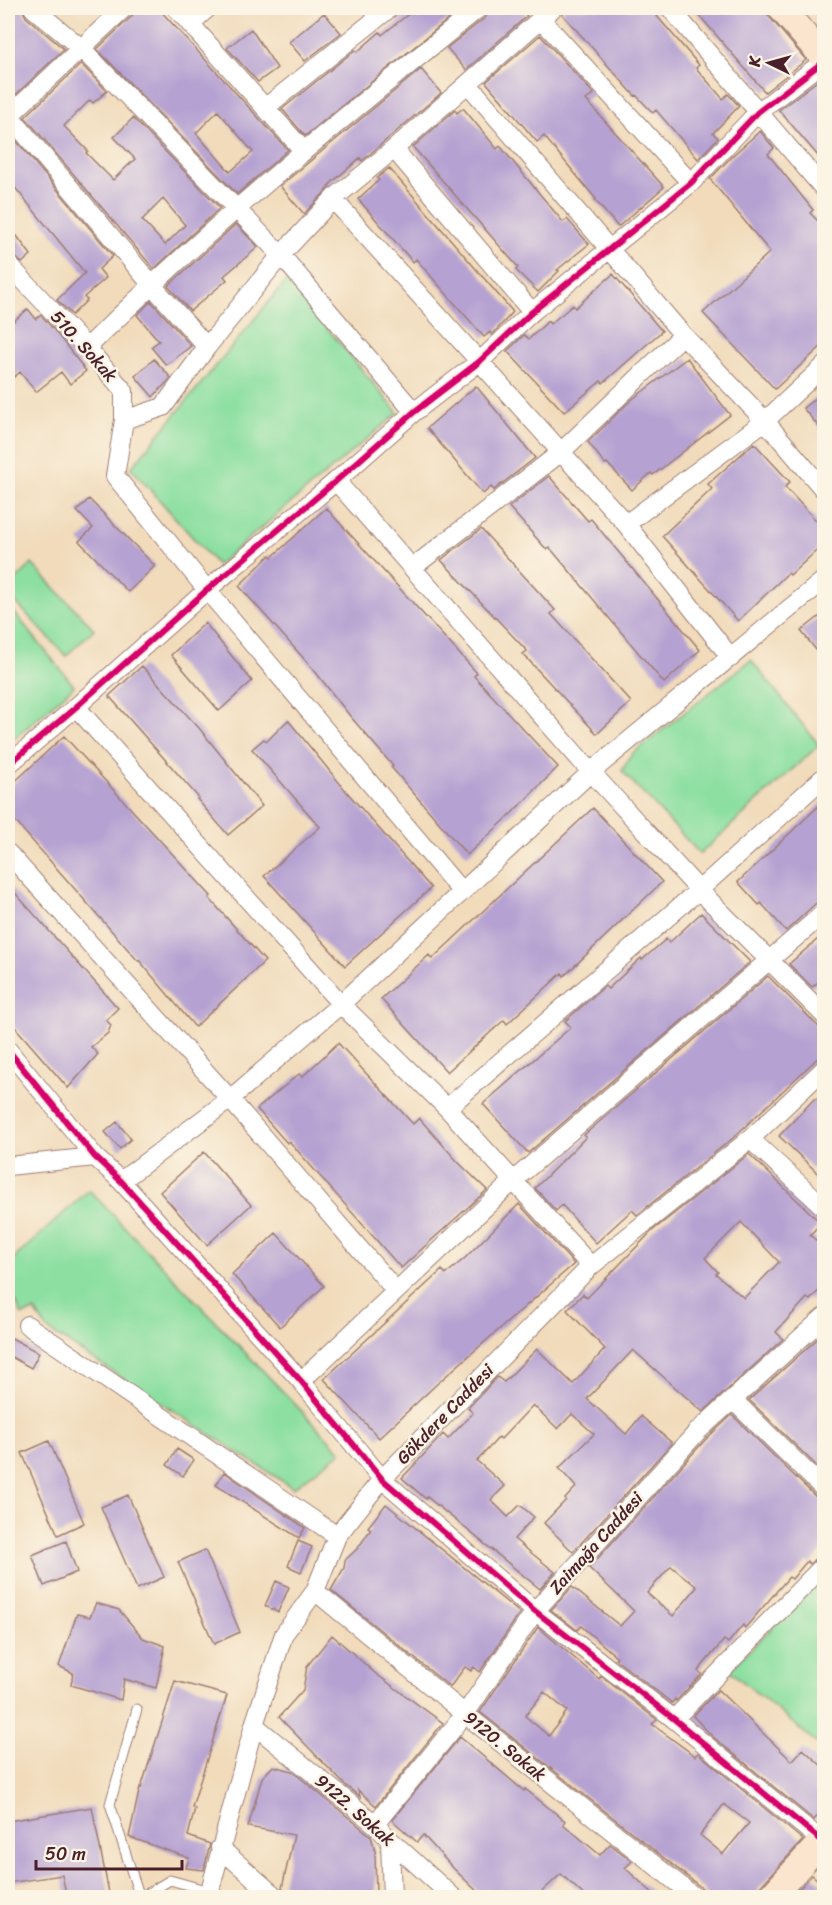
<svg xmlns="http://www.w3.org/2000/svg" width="832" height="1905" viewBox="0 0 832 1905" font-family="Sriracha,sans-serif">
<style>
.green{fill:#8cdfa1;stroke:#6b7f66;stroke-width:1.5}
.building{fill:#b6a2d2;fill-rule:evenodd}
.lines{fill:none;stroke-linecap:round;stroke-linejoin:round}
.lane-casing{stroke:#9e7d73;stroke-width:11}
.street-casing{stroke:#9e7d73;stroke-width:20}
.secondary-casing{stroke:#9e7d73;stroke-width:28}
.lane{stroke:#fff;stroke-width:9}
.street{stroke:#fff;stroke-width:18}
.secondary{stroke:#fbe5cf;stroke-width:26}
.cycleway-casing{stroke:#fcf5e5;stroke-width:10}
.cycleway{stroke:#d6006c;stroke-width:6}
.labels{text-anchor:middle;stroke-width:5;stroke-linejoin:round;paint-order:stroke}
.street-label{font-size:18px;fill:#4a1f2b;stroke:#fcf5e5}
</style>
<rect width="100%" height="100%" fill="#fcf5e5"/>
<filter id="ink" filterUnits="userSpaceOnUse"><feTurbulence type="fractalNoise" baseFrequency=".0167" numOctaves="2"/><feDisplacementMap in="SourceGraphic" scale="12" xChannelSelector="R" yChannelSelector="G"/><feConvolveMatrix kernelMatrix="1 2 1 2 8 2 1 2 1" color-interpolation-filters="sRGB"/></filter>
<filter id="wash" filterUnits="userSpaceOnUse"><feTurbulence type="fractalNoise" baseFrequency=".008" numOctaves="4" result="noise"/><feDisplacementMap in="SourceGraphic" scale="24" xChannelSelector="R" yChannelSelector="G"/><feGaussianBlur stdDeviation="1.35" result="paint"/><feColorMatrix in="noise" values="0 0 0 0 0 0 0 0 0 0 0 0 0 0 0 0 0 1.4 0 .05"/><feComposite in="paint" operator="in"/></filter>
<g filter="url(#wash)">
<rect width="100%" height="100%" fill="#f1dbbb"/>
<path class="green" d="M287,280L398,413L217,565L131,468Z
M32,564L94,629L66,656L8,594V588Z
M8,605L74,686L8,744Z
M751,660L819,745L700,854L622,771L632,754Z
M89,1190L341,1452L293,1488L48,1330L35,1311L22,1315L8,1285V1264Z
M824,1577V1749L729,1670Z"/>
<g id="blocks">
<path class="building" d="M8,8H22L26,17L64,49L8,102Z
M135,8H158L288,150L237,194L97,49L132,16ZM218,111L253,152L230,172L196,133Z
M416,8H462L305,136L282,109L355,50L357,52L380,32L382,35Z
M490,8H520L527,16L466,70L447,48L486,17Z
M564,8H650L699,65L696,68L723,99L728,94L739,106L713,133L718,138L698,159L656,110L653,113L636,95L635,96L562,14Z
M693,8H762L806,60L765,92Z
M324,13L341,33L305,61L289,42Z
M251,29L277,68L258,82L227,48Z
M540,35L594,94L586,100L664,187L618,227L595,200L596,199L544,136L537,142L486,82Z
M81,64L107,91L93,103L90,100L64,126L88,151L86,153L113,180L135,159L114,137L133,118L220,208L154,269L25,117ZM163,199L185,225L165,245L142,220Z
M421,69L441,93L362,161L360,158L328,186L330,187L304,214L280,186Z
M821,78L825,83V164L779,110Z
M463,108L497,149L500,146L563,222L567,219L589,244L557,270L559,271L538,292L516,270L518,267L413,147L455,110L457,113Z
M8,131L113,256L99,269L106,278L84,297L87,300L72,315L57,300L85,273L8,179Z
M760,131L774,148L768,154L813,210L810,213L825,228V343L775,389L703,313L770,252L710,179L733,155Z
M389,168L513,312L492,335L490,332L484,337L416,259L413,262L358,199L379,180L377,178Z
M8,224L31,255L22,263L8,251Z
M236,224L258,247L224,276L227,280L190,311L168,286Z
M613,274L662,331L603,383L601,381L564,412L507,351L524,335L529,339L548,321L550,324L573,305L575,308Z
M151,301L191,346L166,365L151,347L159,341L137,315Z
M28,309L36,319L41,315L55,331L86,371L70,384L61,372L36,392L20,372L8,382V326Z
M687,358L730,415L653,475L651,473L632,490L607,463L605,464L588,442L630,401Z
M154,359L171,378L153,397L135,376Z
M476,386L535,458L494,490L491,487L483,494L427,428Z
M825,390V434L803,408Z
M754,443L790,482L785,487L825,530V543L790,575L788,573L738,621L662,536L712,489L708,484Z
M549,476L588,521L591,519L700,650L664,683L550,548L547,550L509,507Z
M89,499L155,566L128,592L79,541L93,528L77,511Z
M326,508L477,673L474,676L558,767L504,821L467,855L391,767L393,766L350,716L314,670L239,586L270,555L272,557Z
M481,529L555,610L551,614L631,702L597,734L523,654L527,651L441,560Z
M825,612V661L801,631Z
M205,623L252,681L219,711L171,655Z
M142,666L199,728L262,806L228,835L197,799L199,798L109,696Z
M288,720L346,791L431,888L345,966L264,876L320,827L252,749L264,739L267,741Z
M64,736L211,896L209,898L265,961L195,1027L139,960L138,961L8,813V788Z
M825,800V895L786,931L761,903L759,905L738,882Z
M593,808L662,882L564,976L562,973L507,1024L504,1020L447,1072L381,999L429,955L432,959Z
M8,885L118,1008L106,1020L111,1025L108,1033L91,1047L98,1054L68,1088L8,1019Z
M701,913L750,962L528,1153L483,1104L571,1027L565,1021L605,986L608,989L641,958L642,960L666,939L669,943Z
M825,933V977L812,987L789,964Z
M768,976L825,1033V1051L733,1138L637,1215L632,1210L596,1243L562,1205L556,1211L535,1188L586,1137L584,1135Z
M338,1043L413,1124L419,1118L458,1162L487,1190L401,1268L289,1141L287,1143L257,1109L299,1074L302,1077Z
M814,1099H820L825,1104V1180L779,1136Z
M117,1122L131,1139L120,1149L105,1132Z
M204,1152L251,1205L207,1245L160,1192Z
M749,1154L821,1223L810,1235L825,1248V1284L810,1300L807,1298L776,1332L783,1339L703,1412L633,1350L587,1399L626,1434L641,1416L672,1443L573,1552L544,1523L566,1500L565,1499L576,1487L559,1468L594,1434L572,1414L558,1429L533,1405L501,1439L499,1437L477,1461L505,1486L491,1500L508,1517L520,1505L534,1517L514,1539L555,1572L540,1589L427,1497L426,1499L402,1478L443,1434L448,1439L473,1413L468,1408L497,1377L504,1382L537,1349L573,1384L605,1349L567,1310L583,1294L587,1298L652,1231ZM741,1222L779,1262L744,1298L716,1274L718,1272L705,1258Z
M519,1204L574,1264L439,1382L379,1438L324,1379L442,1270L446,1274L465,1258Z
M276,1233L324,1286L280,1327L232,1274Z
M825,1332V1474L749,1400Z
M8,1336L39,1353L31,1368L8,1355Z
M732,1415L816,1497L825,1500V1548L810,1564L807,1561L792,1579L789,1577L745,1628L743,1625L728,1643L724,1640L698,1671L702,1674L676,1701L675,1699L672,1703L615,1659L617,1657L581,1626L577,1630L551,1610L572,1587L620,1626L634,1611L589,1568L706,1439ZM671,1566L697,1587L673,1616L647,1593Z
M49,1441L84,1523L58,1535L22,1453Z
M177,1449L194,1460L183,1476L167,1465Z
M224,1472L305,1528L299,1538L216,1485Z
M128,1495L164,1577L137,1589L101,1507Z
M386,1504L520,1613L480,1672L474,1667L471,1671L465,1667L450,1687L331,1590L344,1568L345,1560L358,1548L371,1529L368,1527Z
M66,1541L77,1572L44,1586L32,1555Z
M298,1541L312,1547L301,1572L288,1566Z
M205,1550L240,1632L214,1644L178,1562Z
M276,1581L289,1587L278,1612L265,1606Z
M96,1603L119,1610L143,1638L165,1646L156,1688L124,1679L121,1700L71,1685L73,1673L59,1666L77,1614L90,1617Z
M538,1627L599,1679L601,1676L657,1720L652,1724L695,1756L698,1753L803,1840L759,1888L755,1898H707L703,1889L480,1712ZM544,1692L567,1711L549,1736L525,1716ZM724,1804L749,1823L723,1854L700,1835Z
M332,1635L376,1674L443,1723L376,1806L358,1790L360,1797L344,1784L279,1717L303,1690L307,1666Z
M175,1681L227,1695L192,1807L195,1808L188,1836L210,1844L204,1870L186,1868L189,1858L129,1837L140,1787L141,1788Z
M718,1690L792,1761L803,1749L825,1769V1807L814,1820L712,1736L693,1716Z
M460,1737L524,1791L525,1789L549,1808L565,1821L563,1824L600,1855L610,1844L632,1861L625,1868L658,1898H587L561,1874L535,1898H484L454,1869L423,1835L417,1842L392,1820Z
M273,1766L292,1771L371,1836L375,1850L376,1898H288L282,1888L294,1835L248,1827L262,1778Z
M92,1807L110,1898H67L62,1875L8,1883V1821Z
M812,1875L825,1886V1898H791Z"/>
</g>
</g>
<g filter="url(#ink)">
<use href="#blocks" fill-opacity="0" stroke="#9e7d73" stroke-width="1.5"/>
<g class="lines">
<g class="lane-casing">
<path id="lane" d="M137,1709L110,1804L140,1898
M140,1898L170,1880L209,1891"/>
</g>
<g class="street-casing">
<path id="street" d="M33,8L81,48L281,255L414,412
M176,8L303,150
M670,8L824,189
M540,18L691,183
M190,24L208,8
M468,84L683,335L765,421L824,490
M266,107L390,8
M8,114L151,284L207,347
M8,117L124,8
M394,149L532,312
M333,199L626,524L731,658
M8,264L87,348L124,391V420L115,476L207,590L461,891
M87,348C210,225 344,117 479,8
M124,420L163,407L207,347L281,255L333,199L394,149L553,8
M336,481L591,772L699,890L824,1015
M626,524L765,421L824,366
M412,568L560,453L683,335
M76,707L341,1004L447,1108L591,1266
M8,765L76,707L207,590L336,481L414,412L479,362L532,312L691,183L758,112L824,61
M8,853L230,1099L396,1291
M8,1050L95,1157L121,1181L301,1381L382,1479L535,1611L674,1719L822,1841
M447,1108L699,890L824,777
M750,1139L824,1207
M8,1166L95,1157
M121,1181L230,1099L341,1004L591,772L824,580
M27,1325L337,1536
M301,1381L514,1180L824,913
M733,1400L824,1489
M315,1591L465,1714L696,1898
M674,1719L824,1565
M254,1725L375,1824L390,1840L454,1898
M375,1824L465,1714L535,1611L698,1431L824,1317
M390,1840L392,1898
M220,1848L277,1898
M208,1898L254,1725L284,1634L315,1591L337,1536L382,1479L591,1266L750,1139L824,1069"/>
</g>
<g class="secondary-casing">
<path id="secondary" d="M781,8L824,58
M770,1898L824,1839"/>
</g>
<use href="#lane" class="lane"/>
<use href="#street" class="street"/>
<use href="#secondary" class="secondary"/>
<g class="cycleway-casing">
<path id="cycleway" d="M8,765L76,707L207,590L336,481L414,412L479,362L532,312L691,183L758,112L824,61
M8,1050L95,1157L121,1181L301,1381L382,1479L535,1611L674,1719L822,1841"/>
</g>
<use href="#cycleway" class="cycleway"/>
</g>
</g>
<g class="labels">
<g class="street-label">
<text transform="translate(84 346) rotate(48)" y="6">510. Sokak</text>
<text transform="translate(445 1414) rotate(-46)" y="6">Gökdere Caddesi</text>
<text transform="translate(596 1543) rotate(-48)" y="6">Zaimağa Caddesi</text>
<text transform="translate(505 1746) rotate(39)" y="6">9120. Sokak</text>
<text transform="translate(355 1810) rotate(41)" y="6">9122. Sokak</text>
</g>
</g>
<rect width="832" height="1905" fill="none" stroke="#fcf5e5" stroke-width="30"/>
<g transform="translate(769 63) rotate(275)" stroke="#fcf5e5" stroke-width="4.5" paint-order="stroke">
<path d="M0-4.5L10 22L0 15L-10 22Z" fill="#4a1f2b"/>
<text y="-9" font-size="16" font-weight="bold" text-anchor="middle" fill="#4a1f2b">K</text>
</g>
<path d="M36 1860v9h146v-9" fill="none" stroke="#4a1f2b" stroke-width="3"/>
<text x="45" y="1860" font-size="18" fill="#4a1f2b" stroke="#fcf5e5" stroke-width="4.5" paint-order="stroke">50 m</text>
</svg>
